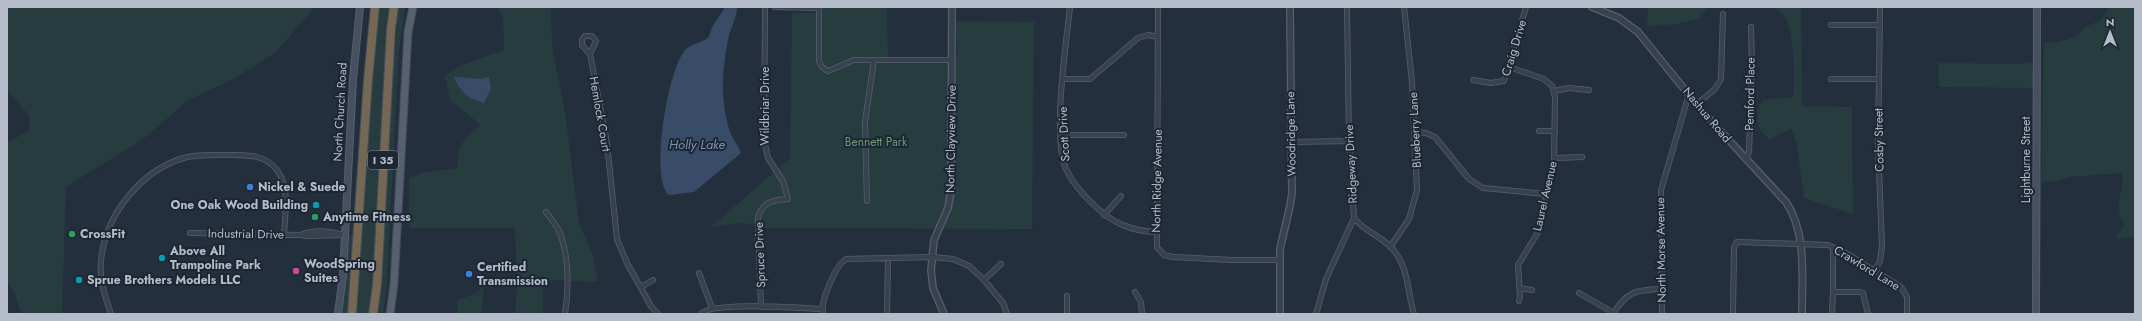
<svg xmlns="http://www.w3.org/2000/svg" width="2142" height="321" viewBox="0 0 2142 321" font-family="Jost,sans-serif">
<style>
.green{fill:#263c3f}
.water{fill:#394c67}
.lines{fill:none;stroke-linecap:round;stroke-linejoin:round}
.minor-casing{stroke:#565f6c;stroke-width:6}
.tertiary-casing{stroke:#565f6c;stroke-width:8}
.secondary-casing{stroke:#565f6c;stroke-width:8}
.primary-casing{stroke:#414a57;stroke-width:9}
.motorway-casing{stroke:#434c59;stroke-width:10}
.minor{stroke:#38414e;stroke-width:4.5}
.tertiary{stroke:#38414e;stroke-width:5.5}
.secondary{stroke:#465061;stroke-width:6}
.primary{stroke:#56606e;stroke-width:7}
.motorway{stroke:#746855;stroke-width:8}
.shop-dot{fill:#3f7fe0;stroke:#1d2633;stroke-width:1.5}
.culture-dot{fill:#0f9aa8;stroke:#1d2633;stroke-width:1.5}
.leisure-dot{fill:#2e9e5b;stroke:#1d2633;stroke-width:1.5}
.hotel-dot{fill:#d1479c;stroke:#1d2633;stroke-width:1.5}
.labels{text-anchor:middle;stroke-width:4;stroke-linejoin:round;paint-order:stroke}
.shield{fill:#1d2633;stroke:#878f9c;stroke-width:1}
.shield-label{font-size:11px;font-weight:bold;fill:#b4bcc9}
.street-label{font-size:12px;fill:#b4bcc9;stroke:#1d2633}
.park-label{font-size:12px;fill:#6b9a76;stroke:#1d2633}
.poi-label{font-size:12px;font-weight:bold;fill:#b4bcc9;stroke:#1d2633;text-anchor:start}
.water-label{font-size:13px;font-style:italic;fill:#7c92b1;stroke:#1d2633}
</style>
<rect width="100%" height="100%" fill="#242f3e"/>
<path class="green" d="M7,7H315L275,53L235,78L187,101L146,137L66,187L62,314H21L16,296L7,282V143L30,130L29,115L7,91Z
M378,7H391L376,254L369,314H356L362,232L368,105Z
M398,7H405L399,50L386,296L383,314H377Z
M496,7H551L552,46L565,112L579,224L593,255L598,282L543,280V314H515L517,289L515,228H409V178L423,173L457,168C459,142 461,142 481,125L450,100L445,76L459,66L504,50L503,17Z
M822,7H887L888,58L957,59L956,21L1034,22L1032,229L763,228C747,220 729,224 711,227L790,158L792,13H822Z
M1648,7H1709L1699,19L1677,24L1647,26Z
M1773,7H1801L1802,106L1852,107L1853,214L1804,198L1797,145L1792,129L1769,139C1755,127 1756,122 1759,105L1764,100L1793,97C1795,79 1795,27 1783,14C1781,11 1776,9 1773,7Z
M2109,7H2135V237L2115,238L2125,225C2111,200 2125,198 2122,173L2069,177L2059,181L2041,182L2044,43L2058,42L2076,37L2085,27L2101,20Z
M2030,62L2033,64V88L1939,87L1938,65L1940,63L2018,64Z
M349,234L354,235L349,314H342Z
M484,286L481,314H458L457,300L475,294Z"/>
<path class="water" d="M725,7H737C737,19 730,28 728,40C722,70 720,98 729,129C731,137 738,145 741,153L694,192L669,195C649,180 668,69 685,50C692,43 702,43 709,37C711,25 719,18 725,7Z
M454,77L482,79L489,77L491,89L484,103C468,99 460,92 454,77Z"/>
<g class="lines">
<g class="minor-casing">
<path id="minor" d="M775,7L819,8
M819,7V61L822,67L828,71L854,60H952
M1070,7C1066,45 1052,136 1066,169C1072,182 1083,195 1094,205C1112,223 1131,231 1156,232
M1158,7L1157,247L1164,255L1173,257L1232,260H1279
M1831,25H1880
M585,36H592L596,41L590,54L582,45V40Z
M590,54L607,143L617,239L627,263L651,306L658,314
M1509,67L1544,79L1552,86L1555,97L1554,163L1537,234L1518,265L1520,297L1519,301
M1064,79H1090L1138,38L1148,35L1158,37
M1831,79H1879
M1473,80L1491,83L1504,81L1526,7
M1554,91L1569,88L1589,90
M1697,104L1715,89L1721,79L1723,14
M1539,131H1555
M1414,132L1426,133L1435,137L1469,179L1483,188L1546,194
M1061,135H1124
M1291,142L1349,141
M1555,158L1582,157
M1746,160L1749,152L1752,67L1751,27
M867,201L865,122L874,60
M546,212C551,219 557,226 560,233C569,257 569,289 565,314
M1104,215L1121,196
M1354,218C1363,230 1380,236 1391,247C1409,266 1407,291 1414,314
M190,233L301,235L307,236L345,235
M301,235C313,229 331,231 343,235
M1390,247L1409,219L1417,190L1412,82L1404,7
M1833,247V292
M1874,271L1880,261L1882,246L1878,145L1880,7
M699,273L712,308
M984,280L1001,264
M641,287L653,280
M1520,288L1532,290
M1135,292L1141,302L1142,314
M1579,293L1614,313
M761,307L758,218C762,202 773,200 788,199L783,181L768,158L764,140L765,7
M111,314C105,296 99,280 101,261C105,214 142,169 187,157C201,154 215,155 229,155C247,155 265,154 277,170C290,187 285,214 284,235
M701,314C712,301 801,308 822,309
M823,314C820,302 835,266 846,259L933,257L953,259L969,266L984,280L1003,303L1007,314
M887,314L888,258
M1067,314V296
M1316,314L1326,279L1354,218L1349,141L1347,7
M1613,314C1627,291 1636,290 1661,289
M1662,314L1661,190L1689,94
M1733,314L1734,247L1737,242L1828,245L1844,252L1901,287L1907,297V314
M1832,314L1833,292H1860L1863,293L1868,314"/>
</g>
<g class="tertiary-casing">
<path id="tertiary" d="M1592,7L1619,18L1638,32L1702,111L1786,202C1807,233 1802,277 1802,314
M944,314L933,288L931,270L934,240L948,208L951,191L952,7
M1280,314V249L1290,206L1292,193L1290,7"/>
</g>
<g class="secondary-casing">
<path id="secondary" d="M338,314L343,275L353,79L360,7
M2036,314L2037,7"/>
</g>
<g class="primary-casing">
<path id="primary" d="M390,314L394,284L408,32L413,7"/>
</g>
<g class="motorway-casing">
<path id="motorway" d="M352,314L368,80L375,7
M373,314L377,285L391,29L394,7"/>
</g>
<use href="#minor" class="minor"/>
<use href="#tertiary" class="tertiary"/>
<use href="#secondary" class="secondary"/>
<use href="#primary" class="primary"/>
<use href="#motorway" class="motorway"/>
</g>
<g class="shop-dot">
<circle cx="250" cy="187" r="4"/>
<circle cx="469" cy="274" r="4"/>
</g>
<g class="culture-dot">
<circle cx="316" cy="205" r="4"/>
<circle cx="162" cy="258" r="4"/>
<circle cx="79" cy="280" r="4"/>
</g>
<g class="leisure-dot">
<circle cx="315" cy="217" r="4"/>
<circle cx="72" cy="234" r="4"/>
</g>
<circle class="hotel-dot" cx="296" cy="271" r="4"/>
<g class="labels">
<rect class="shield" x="368" y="151" width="30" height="18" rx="3"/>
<g class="shield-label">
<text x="383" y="164">I 35</text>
</g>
<g class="street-label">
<text transform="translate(1514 48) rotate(-73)" y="4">Craig Drive</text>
<text transform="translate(1750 94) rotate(-89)" y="4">Pemford Place</text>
<text transform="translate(765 106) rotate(-90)" y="4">Wildbriar Drive</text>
<text transform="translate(340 112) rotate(-87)" y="4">North Church Road</text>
<text transform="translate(600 114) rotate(80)" y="4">Hemlock Court</text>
<text transform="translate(1707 115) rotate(50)" y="4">Nashua Road</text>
<text transform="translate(1415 130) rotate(-93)" y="4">Blueberry Lane</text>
<text transform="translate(1064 134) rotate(-93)" y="4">Scott Drive</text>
<text transform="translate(1291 134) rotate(-91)" y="4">Woodridge Lane</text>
<text transform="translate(951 139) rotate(-89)" y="4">North Clayview Drive</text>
<text transform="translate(1879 140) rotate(-91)" y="4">Cosby Street</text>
<text transform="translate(2026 160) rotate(-90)" y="4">Lightburne Street</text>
<text transform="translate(1351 164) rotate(-93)" y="4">Ridgeway Drive</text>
<text transform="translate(1157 181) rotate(-89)" y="4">North Ridge Avenue</text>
<text transform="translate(1545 196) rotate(-77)" y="4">Laurel Avenue</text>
<text transform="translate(246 234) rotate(1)" y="4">Industrial Drive</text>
<text transform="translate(1661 250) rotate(-91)" y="4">North Morse Avenue</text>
<text transform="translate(760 255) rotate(-92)" y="4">Spruce Drive</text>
<text transform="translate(1867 268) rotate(31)" y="4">Crawford Lane</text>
</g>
<g class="park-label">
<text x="876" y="146">Bennett Park</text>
</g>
<g class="poi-label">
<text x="258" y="191">Nickel &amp; Suede</text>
<text x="308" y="209" text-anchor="end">One Oak Wood Building</text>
<text x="323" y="221">Anytime Fitness</text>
<text x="80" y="238">CrossFit</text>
<text x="170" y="255">Above All<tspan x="170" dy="14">Trampoline Park</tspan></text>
<text x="304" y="268">WoodSpring<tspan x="304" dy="14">Suites</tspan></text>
<text x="477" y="271">Certified<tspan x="477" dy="14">Transmission</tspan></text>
<text x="87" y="284">Sprue Brothers Models LLC</text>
</g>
<g class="water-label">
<text x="697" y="149">Holly Lake</text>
</g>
</g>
<rect width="2142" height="321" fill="none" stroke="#b4bcc9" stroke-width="16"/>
<g transform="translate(2110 32)" stroke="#1d2633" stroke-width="3" paint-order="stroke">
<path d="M0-3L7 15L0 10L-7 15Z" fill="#b4bcc9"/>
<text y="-6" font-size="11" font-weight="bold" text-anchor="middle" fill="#b4bcc9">N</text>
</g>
</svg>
